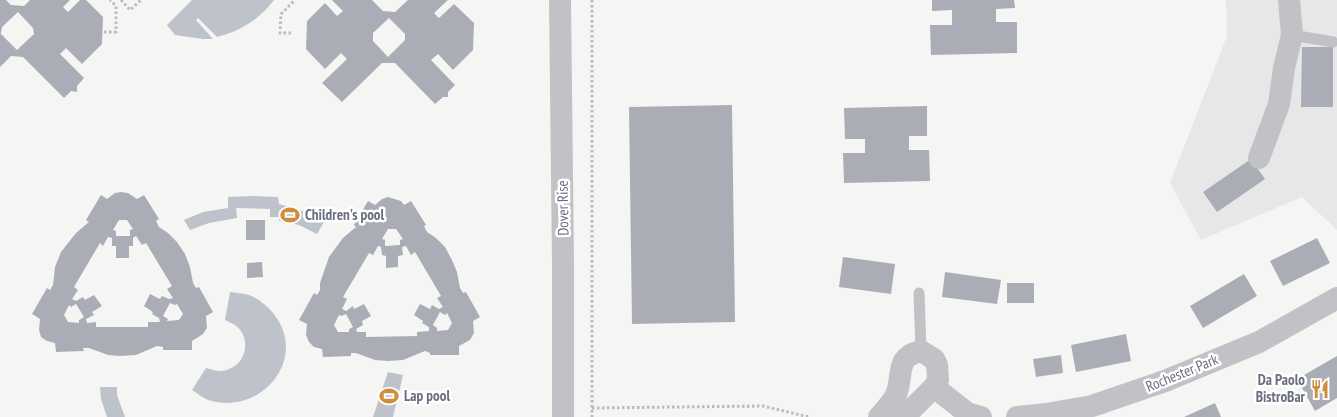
<svg xmlns="http://www.w3.org/2000/svg" width="1337" height="417" viewBox="0 0 1337 417" font-family="'PT Sans Narrow',sans-serif">
<style>
.built{fill:#e6e7e6}
.water{fill:#bec2ca}
.building{fill:#aaadb5;fill-rule:evenodd}
.lines{fill:none;stroke-linecap:round;stroke-linejoin:round}
.path{stroke:#babbbe;stroke-width:3;stroke-dasharray:2.5 2.5;stroke-linecap:butt}
.service{stroke:#c0c2c6;stroke-width:11}
.minor{stroke:#c0c2c6;stroke-width:22}
.labels{text-anchor:middle;stroke-width:5;stroke-linejoin:round;paint-order:stroke}
.street-label{font-size:15px;fill:#696e80;stroke:#fff}
.poi-label{font-size:15px;font-weight:bold;fill:#696e80;stroke:#fff;text-anchor:start}
</style>
<rect width="100%" height="100%" fill="#f5f6f3"/>
<path class="built" d="M1226,0H1337V230L1302,197L1201,240L1170,183L1227,36Z"/>
<path class="water" d="M192,0H274C260,19 240,31 217,37L198,18L196,20L213,39H203L175,35L167,25Z
M254,196L278,197L279,204L303,211L324,222L317,234L299,225L279,221V217H270V209L236,208L237,218L209,223L190,230L184,220L203,212L228,208V197Z
M230,292C236,293 243,293 249,295C259,299 267,306 273,313C310,358 261,417 208,400C203,398 197,393 192,390L206,368C214,370 221,373 229,369C247,363 251,337 236,326C233,323 228,322 225,320Z
M388,372L403,375L393,417H373Z
M100,387H117V395L125,417H107L101,399Z"/>
<path class="building" d="M0,0H6L11,5L24,6L30,0H70L63,7L68,12L80,0H86L103,17L102,44L82,64L66,48L60,54L84,78L77,86V92L71,91L64,98L23,57L11,56L0,67V33L17,50L34,34L33,28L18,12L2,27L1,33H0Z
M332,0H372L383,11L395,12L408,0H448L434,13L439,18L454,4L474,23L473,50L453,70L438,54L431,60L455,85L448,92V97H443L435,104L395,63H382L342,102L322,83L347,59L341,53L325,69L306,49L307,21L325,3L337,16L343,11ZM389,18L405,34V40L388,57L373,41V33Z
M932,0H1014L1015,8L996,9V22H1017V53L931,55L930,25H952V10L932,11Z
M1302,47H1333V107H1301Z
M732,105L735,322L632,324L629,107Z
M927,106V136H909V150H929L930,181L844,183L843,153H865V139H845L844,108Z
M1251,159L1265,179L1217,212L1203,192Z
M121,192L128,193L137,199L144,195L159,219L156,221L159,227L168,233L177,242L185,254L190,267L193,283L196,288L199,287L213,312L206,316L207,328L203,334L192,341V350H163V347L157,346L136,355L120,356L108,355L89,348H83L84,351L56,352L55,343L47,341L41,337L39,330L40,319L32,314L47,288L50,290L53,285L55,267L61,252L76,233L89,222L86,220L101,195L107,199L115,193ZM119,220H127L133,229L130,230V236H116V231L113,230ZM136,236L142,245L146,243L172,286L167,289L173,298L169,299L162,296L160,299L150,294L144,306L153,312L152,314L159,318L160,322H148V327H96V322L87,323L86,319L94,315L92,312L102,306L94,295L85,300L83,297L76,301L72,299L78,290L74,287L100,243L103,246L108,237L112,238V246H116V258H129V246H133V238ZM170,303L175,305L177,304L183,314L179,320L167,321L168,319L163,316ZM76,304L84,317L79,320V323L68,322L64,315L69,305L71,307Z
M388,197L401,201L404,205L411,201L426,225L424,226L427,232L436,238L445,247L452,260L457,272L460,288L463,293L466,292L480,317L473,321L474,333L470,340L459,346V355H430V353L425,351L403,360L388,361L375,360L356,353H351V356L323,357L322,349L314,347L309,342L306,335L307,324L299,320L314,293L317,295L320,290V283L329,257L343,238L356,227L354,225L368,201L375,205L382,199ZM388,229H396L403,239L400,240V245L385,246V240L382,239ZM378,246L381,247L382,255L386,256V268L398,267V256L403,255L402,247L406,246L411,255L415,252L441,296L437,298L443,307L439,309L432,305L430,309L420,304L414,315L423,321L422,323L429,327V331L417,332V336L366,337V332H357L356,329L363,325L362,321L371,316L364,304L354,309L353,306L346,311L342,309L347,299L343,297L369,253L373,255ZM440,312L445,315L447,313L452,323L448,330L437,331V328L433,325ZM346,314L353,327L349,329V332H338L334,325L339,315L341,316Z
M246,220H265V240H246Z
M1317,238L1330,263L1283,286L1270,261Z
M843,257L895,264L891,294L839,287Z
M262,262L263,277L247,278V263Z
M945,272L1001,280L997,304L942,297Z
M1244,274L1257,296L1203,328L1190,306Z
M1007,283H1034V303H1007Z
M1126,334L1131,361L1076,372L1071,345Z
M1061,355L1063,373L1036,377L1033,359Z
M1337,356V398L1315,411L1297,379Z
M1215,403L1221,417H1184Z"/>
<g class="lines">
<path class="path" d="M121,0L130,10L141,0
M592,0V417
M104,32H116V6L110,0
M291,33H280L281,14L295,0
M592,408L763,406L809,417"/>
<path class="service" d="M1292,35L1333,42
M919,293L921,351"/>
<path class="minor" d="M560,0L563,264V417
M1259,158L1279,104L1284,68L1292,35L1289,0
M934,387L967,413L981,417
M879,417C885,410 892,403 896,395C904,375 894,357 921,351L934,359L937,365L938,380L934,387L904,417
M1017,417L1046,414L1092,406L1165,381L1259,342L1337,298"/>
</g>
<defs>
<g id="stadium-bare" transform="scale(1.5)"><path d="M0-5a6.5 5 0 1 0 0 10a6.5 5 0 1 0 0-10ZM-3.5-1.8h7v3.6h-7Z" fill="#cd8f3c" stroke="#fff" stroke-width="2.5" paint-order="stroke"/></g>
<g id="restaurant-bare" transform="scale(1.5)"><path d="M-5-6h1v4h1v-4h1v4h1v-4h1v5L-1.5 .5V6h-2V.5L-5-1ZM5-6V6H3V1.5H1.5Q1.5-4 5-6Z" fill="#cd8f3c" stroke="#fff" stroke-width="2.5" paint-order="stroke"/></g>
</defs>
<g fill-rule="evenodd">
<use href="#stadium-bare" x="290" y="215"/>
<use href="#restaurant-bare" x="1320" y="389"/>
<use href="#stadium-bare" x="389" y="396"/>
</g>
<g class="labels">
<g class="street-label">
<text transform="translate(563 208) rotate(-91)" y="5">Dover Rise</text>
<text transform="translate(1182 373) rotate(-22)" y="5">Rochester Park</text>
</g>
<g class="poi-label">
<text x="305" y="220">Children's pool</text>
<text x="1305" y="385" text-anchor="end">Da Paolo<tspan x="1305" dy="17">BistroBar</tspan></text>
<text x="404" y="401">Lap pool</text>
</g>
</g>
</svg>
